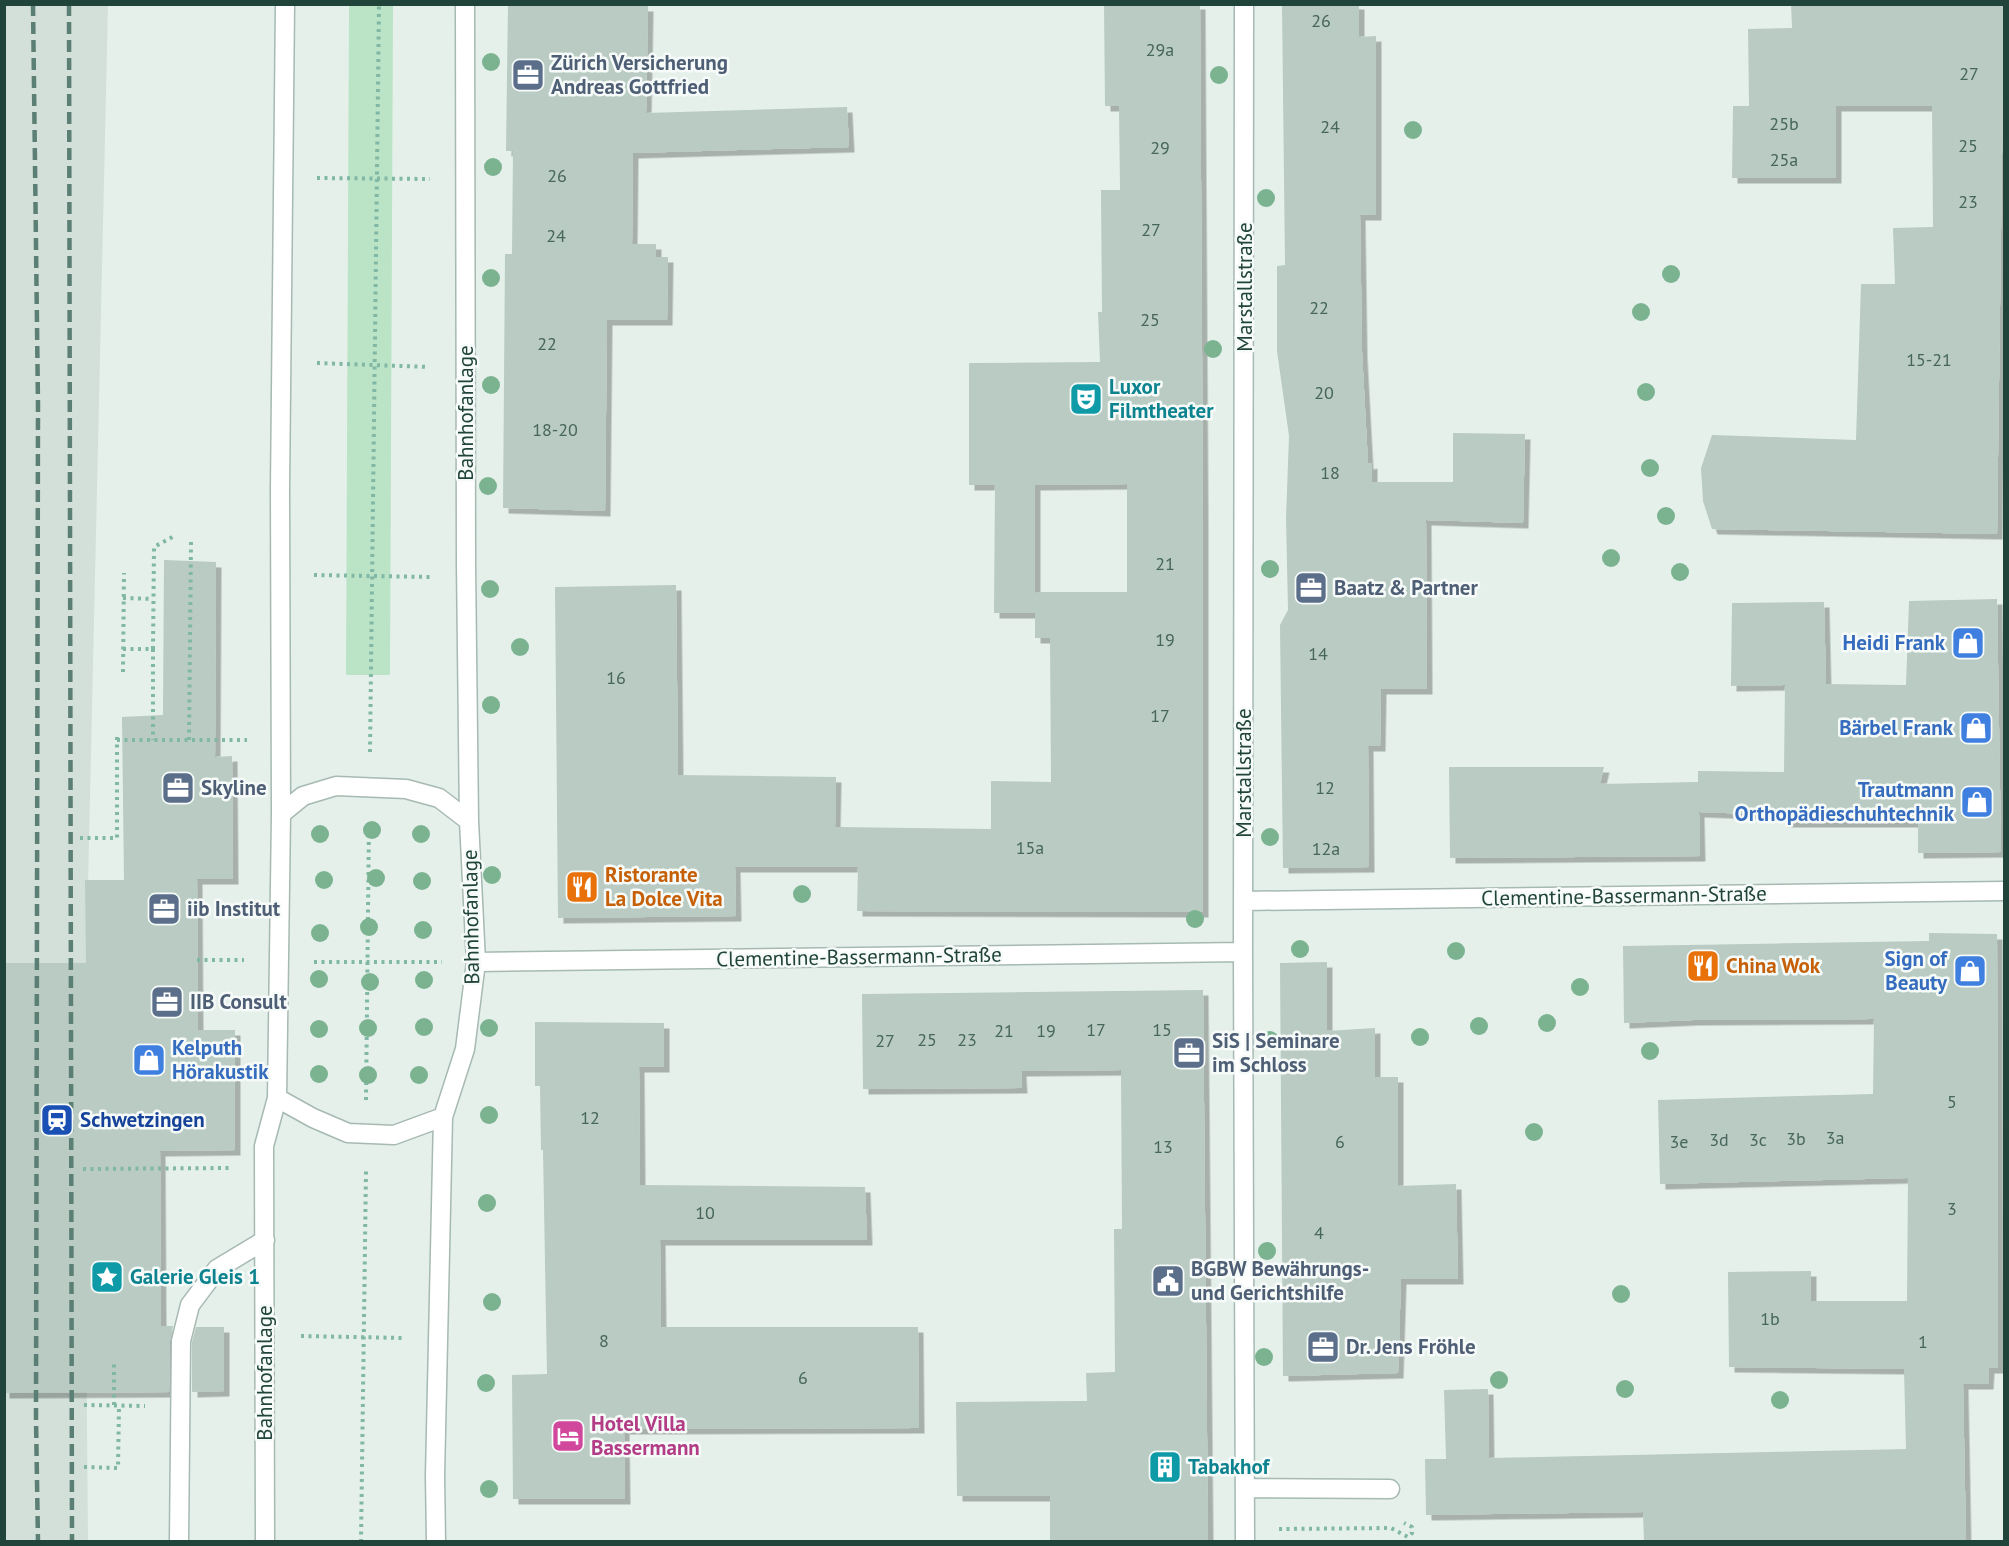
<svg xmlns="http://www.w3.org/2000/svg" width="2009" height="1546" viewBox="0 0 2009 1546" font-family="'PT Sans',sans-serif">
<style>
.built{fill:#d2e0d9}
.green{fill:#bbe3c5}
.building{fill:#b9cbc3;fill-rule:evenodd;filter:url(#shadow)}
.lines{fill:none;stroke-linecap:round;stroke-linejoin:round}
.minor-casing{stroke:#a6b9b2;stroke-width:21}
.path{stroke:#81b7a5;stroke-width:4;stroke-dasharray:3 4.5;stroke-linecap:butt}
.minor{stroke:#fff;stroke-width:18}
.rail{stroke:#5c7f75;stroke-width:4.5;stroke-dasharray:12 6;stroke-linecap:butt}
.tree{fill:#7bb391}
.labels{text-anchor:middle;stroke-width:5;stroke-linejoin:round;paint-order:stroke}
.number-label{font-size:18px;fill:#47665c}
.service-label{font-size:21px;font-weight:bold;fill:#4e5e75;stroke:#f6fbf9;text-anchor:start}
.street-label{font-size:21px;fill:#21443a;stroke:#f6fbf9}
.culture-label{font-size:21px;font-weight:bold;fill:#0d838f;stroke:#f6fbf9;text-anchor:start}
.shop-label{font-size:21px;font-weight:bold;fill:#366cbe;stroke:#f6fbf9;text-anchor:end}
.food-label{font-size:21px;font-weight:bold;fill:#c56008;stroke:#f6fbf9;text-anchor:start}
.transit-label{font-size:21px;font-weight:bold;fill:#164399;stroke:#f6fbf9;text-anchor:start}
.hotel-label{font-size:21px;font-weight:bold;fill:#b23c85;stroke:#f6fbf9;text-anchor:start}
</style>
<defs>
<filter id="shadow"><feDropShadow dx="5.5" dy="5.5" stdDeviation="0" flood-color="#0004"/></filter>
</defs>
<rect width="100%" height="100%" fill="#e5f0eb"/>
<path class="built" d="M5,5H108L84,1062L88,1541L5,1542Z"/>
<path class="green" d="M349,5H393L390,675H346Z"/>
<path class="building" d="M508,4L648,6L646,113L847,107L849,147L633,153L632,244H656V257H668L667,320H607L605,511L503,508L505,254H512L513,151H506Z
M1104,4H1200L1203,521V912L857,911L858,867H735L736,916L558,918L555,587L676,585L678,775L836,777L835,827L991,829V781L1051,782L1050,638H1035V613H994L995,485H969V363L1100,362L1098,312H1102L1101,190H1120L1119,106H1105ZM1127,484V592H1036L1035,613V485Z
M1282,4H1359V37L1376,36V215H1360L1362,352L1368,464L1372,463V482H1453V433L1525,434L1523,523L1426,520L1427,689H1381L1380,746H1368L1369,867L1283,868L1280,625L1288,610L1286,518L1289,436L1277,351V266L1285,265Z
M1791,4H2004L1997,534L1712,529L1703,501L1701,468L1712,435L1856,440L1861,284H1895L1893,228L1933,227L1932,106H1836V178H1732L1733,106H1749L1748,29L1792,28Z
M164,560L216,562L215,757L232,756L233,879H197L198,1030H235V1150L160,1151L161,1326H173L170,1341L169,1392L4,1393V963H86L85,880H124L122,717L163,715Z
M1997,599L2001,852L1918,853V822H1781V815L1699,812L1700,856L1450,858L1449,767H1604L1600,784L1698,782V771L1784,772L1785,685L1731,686L1732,603L1824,602L1826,684L1906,685L1909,601Z
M1929,933L1997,934L1998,1368H1989L1988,1384H1963L1966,1542H1644L1643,1512L1426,1515L1425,1459H1446L1444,1390L1488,1389L1489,1458L1906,1449L1904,1369L1729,1367L1728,1272L1811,1271V1301H1907L1908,1178L1660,1184L1658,1100L1873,1094L1874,1019L1693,1020L1624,1023L1623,946L1929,941Z
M1327,962V1031L1375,1028V1077H1398V1186L1456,1184L1458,1279H1401L1398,1373L1283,1376L1280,963Z
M1203,990L1208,1542H1050V1496H957L956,1402L1087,1401L1086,1373L1115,1372L1114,1229H1122L1121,1070L1021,1071L1022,1088L863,1089L862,994Z
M535,1022L664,1023V1067H639L640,1185L865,1187L867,1240H660L661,1327H918L919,1428L624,1429L625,1499H513L512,1375L547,1374L543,1150H541L540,1086H535Z
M196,1327H224V1391L192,1392V1342Z"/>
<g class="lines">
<g class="minor-casing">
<path id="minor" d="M1244,4L1243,952L1245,1542
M281,814L303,796L336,786L406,789L439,798L469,821
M1243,901L2004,891
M476,962L1243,952
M277,1098L313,1118L348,1133L394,1135L443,1117
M1246,1488L1390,1489
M179,1542L181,1341L190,1305L217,1269L265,1240
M265,1542L264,1146L277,1098L281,814L280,489L285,4
M436,1542L435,1476L443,1117L465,1049L476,962L469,821L466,564L465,4"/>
</g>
<path class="path" d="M317,178L430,179
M317,363L429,367
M314,575L430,577
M123,598L153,599
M123,649H153L154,547L176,535
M153,649V740
M123,672L124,573
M117,740H247
M189,740L191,540
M370,752L379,4
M80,838H117V734
M197,960H244
M314,962H442
M366,1100L369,822
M83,1169L229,1168
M301,1336L404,1338
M84,1405L145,1406
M114,1405V1362
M84,1467L118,1468L119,1405
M1279,1529L1391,1528L1408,1537L1412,1533V1527L1404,1523
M361,1542L366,1170"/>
<use href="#minor" class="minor"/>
<path class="rail" d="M33,4L38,405L36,1418L38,1542
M69,4L72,1542"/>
</g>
<g class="tree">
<circle cx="491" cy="62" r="9"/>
<circle cx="1219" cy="75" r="9"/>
<circle cx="1413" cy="130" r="9"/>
<circle cx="493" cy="167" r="9"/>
<circle cx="1266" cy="198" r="9"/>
<circle cx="1671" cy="274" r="9"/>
<circle cx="491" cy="278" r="9"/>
<circle cx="1641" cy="312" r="9"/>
<circle cx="1213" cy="349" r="9"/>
<circle cx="491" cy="385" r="9"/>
<circle cx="1646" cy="392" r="9"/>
<circle cx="1650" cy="468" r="9"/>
<circle cx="488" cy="486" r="9"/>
<circle cx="1666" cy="516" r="9"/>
<circle cx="1611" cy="558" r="9"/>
<circle cx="1270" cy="569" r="9"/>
<circle cx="1680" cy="572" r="9"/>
<circle cx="490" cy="589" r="9"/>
<circle cx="520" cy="647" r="9"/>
<circle cx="491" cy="705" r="9"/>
<circle cx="372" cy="830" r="9"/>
<circle cx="320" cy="834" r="9"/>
<circle cx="421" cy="834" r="9"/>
<circle cx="1270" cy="837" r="9"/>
<circle cx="492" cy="875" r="9"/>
<circle cx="376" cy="878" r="9"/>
<circle cx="324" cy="880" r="9"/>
<circle cx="422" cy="881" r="9"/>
<circle cx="802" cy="894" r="9"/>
<circle cx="1195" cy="919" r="9"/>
<circle cx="369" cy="927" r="9"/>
<circle cx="423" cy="930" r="9"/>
<circle cx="320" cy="933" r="9"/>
<circle cx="1300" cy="949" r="9"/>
<circle cx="1456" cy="951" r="9"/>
<circle cx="319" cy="979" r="9"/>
<circle cx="424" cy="980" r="9"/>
<circle cx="370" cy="982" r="9"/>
<circle cx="1580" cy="987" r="9"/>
<circle cx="1547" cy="1023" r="9"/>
<circle cx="1479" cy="1026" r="9"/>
<circle cx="424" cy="1027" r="9"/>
<circle cx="368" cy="1028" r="9"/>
<circle cx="489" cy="1028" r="9"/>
<circle cx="319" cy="1029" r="9"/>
<circle cx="1420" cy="1037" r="9"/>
<circle cx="1270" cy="1040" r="9"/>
<circle cx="1650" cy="1051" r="9"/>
<circle cx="319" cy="1074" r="9"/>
<circle cx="368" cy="1075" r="9"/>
<circle cx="419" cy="1075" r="9"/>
<circle cx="489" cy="1115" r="9"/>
<circle cx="1534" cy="1132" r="9"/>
<circle cx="487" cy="1203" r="9"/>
<circle cx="1267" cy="1251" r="9"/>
<circle cx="1621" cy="1294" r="9"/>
<circle cx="492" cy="1302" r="9"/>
<circle cx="1264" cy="1357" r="9"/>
<circle cx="1499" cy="1380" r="9"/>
<circle cx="486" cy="1383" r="9"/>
<circle cx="1625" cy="1389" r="9"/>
<circle cx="1780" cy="1400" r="9"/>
<circle cx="489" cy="1489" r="9"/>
</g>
<defs>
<g id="office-square" transform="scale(1.725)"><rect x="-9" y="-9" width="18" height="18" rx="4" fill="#5c6f8a" stroke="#f6fbf9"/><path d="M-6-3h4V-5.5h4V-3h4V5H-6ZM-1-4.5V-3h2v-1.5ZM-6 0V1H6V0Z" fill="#fff"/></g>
<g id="theatre-square" transform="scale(1.725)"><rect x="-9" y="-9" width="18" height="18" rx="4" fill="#0f9aa8" stroke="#f6fbf9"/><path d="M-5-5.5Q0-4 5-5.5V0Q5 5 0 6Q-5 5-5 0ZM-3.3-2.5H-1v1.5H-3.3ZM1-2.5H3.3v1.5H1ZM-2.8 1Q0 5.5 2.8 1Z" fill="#fff"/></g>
<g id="shop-square" transform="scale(1.725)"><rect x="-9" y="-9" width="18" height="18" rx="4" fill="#3f7fe0" stroke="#f6fbf9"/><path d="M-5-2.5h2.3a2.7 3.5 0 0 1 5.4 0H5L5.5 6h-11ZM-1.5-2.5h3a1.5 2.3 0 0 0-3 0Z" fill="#fff"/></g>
<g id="restaurant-square" transform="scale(1.725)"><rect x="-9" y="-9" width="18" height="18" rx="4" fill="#e8710a" stroke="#f6fbf9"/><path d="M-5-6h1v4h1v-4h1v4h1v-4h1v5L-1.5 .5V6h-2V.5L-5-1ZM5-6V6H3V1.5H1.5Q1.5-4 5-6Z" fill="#fff"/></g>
<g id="station-square" transform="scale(1.725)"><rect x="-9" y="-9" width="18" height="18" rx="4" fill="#1a4fb4" stroke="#f6fbf9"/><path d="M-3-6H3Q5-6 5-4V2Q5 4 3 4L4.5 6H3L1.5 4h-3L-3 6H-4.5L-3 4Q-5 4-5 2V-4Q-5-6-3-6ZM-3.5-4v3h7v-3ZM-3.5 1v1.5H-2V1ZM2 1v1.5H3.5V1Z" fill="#fff"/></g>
<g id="sight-square" transform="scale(1.725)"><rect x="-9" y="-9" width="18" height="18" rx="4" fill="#0f9aa8" stroke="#f6fbf9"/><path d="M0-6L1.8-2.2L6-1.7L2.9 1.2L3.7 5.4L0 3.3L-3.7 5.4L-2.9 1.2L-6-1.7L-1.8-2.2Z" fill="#fff"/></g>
<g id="civic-square" transform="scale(1.725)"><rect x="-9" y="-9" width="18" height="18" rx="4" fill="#5c6f8a" stroke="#f6fbf9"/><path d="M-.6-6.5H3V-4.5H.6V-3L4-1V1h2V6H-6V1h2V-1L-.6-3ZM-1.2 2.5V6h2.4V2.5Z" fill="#fff"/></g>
<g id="hotel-square" transform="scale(1.725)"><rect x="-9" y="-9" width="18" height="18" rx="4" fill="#d1479c" stroke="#f6fbf9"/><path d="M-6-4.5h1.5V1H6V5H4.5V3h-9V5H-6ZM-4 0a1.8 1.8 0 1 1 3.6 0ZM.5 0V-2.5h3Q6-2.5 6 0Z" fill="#fff"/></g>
<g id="building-square" transform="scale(1.725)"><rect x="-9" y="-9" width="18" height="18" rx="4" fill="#0f9aa8" stroke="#f6fbf9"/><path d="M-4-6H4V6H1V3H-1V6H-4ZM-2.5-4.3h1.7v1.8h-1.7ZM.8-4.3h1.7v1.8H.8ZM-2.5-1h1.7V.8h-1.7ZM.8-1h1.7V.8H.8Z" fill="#fff"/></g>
</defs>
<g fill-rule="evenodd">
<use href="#office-square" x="528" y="75"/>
<use href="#theatre-square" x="1086" y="399"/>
<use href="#office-square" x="1311" y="588"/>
<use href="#shop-square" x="1968" y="643"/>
<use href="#shop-square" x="1976" y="728"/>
<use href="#office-square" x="178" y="788"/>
<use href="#shop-square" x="1977" y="802"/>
<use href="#restaurant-square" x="582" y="887"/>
<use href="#office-square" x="164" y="909"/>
<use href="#restaurant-square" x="1703" y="966"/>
<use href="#shop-square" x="1970" y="971"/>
<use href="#office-square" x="167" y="1002"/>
<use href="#office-square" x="1189" y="1053"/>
<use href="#shop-square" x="149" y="1060"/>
<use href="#station-square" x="57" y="1120"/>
<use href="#sight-square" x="107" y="1277"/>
<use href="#civic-square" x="1168" y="1281"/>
<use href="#office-square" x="1323" y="1347"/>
<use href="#hotel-square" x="568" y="1436"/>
<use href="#building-square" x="1165" y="1467"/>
</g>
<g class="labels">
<g class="number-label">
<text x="1321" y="27">26</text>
<text x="1160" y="56">29a</text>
<text x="1969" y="80">27</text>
<text x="1784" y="130">25b</text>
<text x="1330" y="133">24</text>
<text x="1968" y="152">25</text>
<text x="1160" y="154">29</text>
<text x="1784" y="166">25a</text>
<text x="557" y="182">26</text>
<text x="1968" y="208">23</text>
<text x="1151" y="236">27</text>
<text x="556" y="242">24</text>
<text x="1319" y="314">22</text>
<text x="1150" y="326">25</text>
<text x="547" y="350">22</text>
<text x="1929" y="366">15-21</text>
<text x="1324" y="399">20</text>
<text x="555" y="436">18-20</text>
<text x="1330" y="479">18</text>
<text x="1165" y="570">21</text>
<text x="1165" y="646">19</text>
<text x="1318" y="660">14</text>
<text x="616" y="684">16</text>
<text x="1160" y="722">17</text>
<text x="1325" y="794">12</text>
<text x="1030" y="854">15a</text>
<text x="1326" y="855">12a</text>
<text x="1096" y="1036">17</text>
<text x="1162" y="1036">15</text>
<text x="1004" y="1037">21</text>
<text x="1046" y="1037">19</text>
<text x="927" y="1046">25</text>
<text x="967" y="1046">23</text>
<text x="885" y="1047">27</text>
<text x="1952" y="1108">5</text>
<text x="590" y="1124">12</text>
<text x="1835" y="1144">3a</text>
<text x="1796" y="1145">3b</text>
<text x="1719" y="1146">3d</text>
<text x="1758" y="1146">3c</text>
<text x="1340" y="1148">6</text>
<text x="1679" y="1148">3e</text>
<text x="1163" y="1153">13</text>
<text x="1952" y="1215">3</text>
<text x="705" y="1219">10</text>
<text x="1319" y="1239">4</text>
<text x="1770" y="1325">1b</text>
<text x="604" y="1347">8</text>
<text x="1923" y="1348">1</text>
<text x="803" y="1384">6</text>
</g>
<g class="service-label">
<text x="551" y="70">Zürich Versicherung<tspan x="551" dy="24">Andreas Gottfried</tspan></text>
<text x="1334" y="595">Baatz &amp; Partner</text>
<text x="201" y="795">Skyline</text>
<text x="187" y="916">iib Institut</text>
<text x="190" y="1009">IIB Consult</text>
<text x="1212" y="1048">SiS | Seminare<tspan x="1212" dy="24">im Schloss</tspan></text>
<text x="1191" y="1276">BGBW Bewährungs-<tspan x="1191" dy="24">und Gerichtshilfe</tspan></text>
<text x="1346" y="1354">Dr. Jens Fröhle</text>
</g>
<g class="street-label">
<text transform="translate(1245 287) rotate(-90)" y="7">Marstallstraße</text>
<text transform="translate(466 413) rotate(-90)" y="7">Bahnhofanlage</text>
<text transform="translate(1244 773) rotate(-90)" y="7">Marstallstraße</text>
<text transform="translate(1624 896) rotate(-1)" y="7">Clementine-Bassermann-Straße</text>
<text transform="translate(471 917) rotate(-91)" y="7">Bahnhofanlage</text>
<text transform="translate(859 957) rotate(-1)" y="7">Clementine-Bassermann-Straße</text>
<text transform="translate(265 1373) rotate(-90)" y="7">Bahnhofanlage</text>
</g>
<g class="culture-label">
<text x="1109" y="394">Luxor<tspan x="1109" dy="24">Filmtheater</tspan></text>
<text x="130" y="1284">Galerie Gleis 1</text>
<text x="1188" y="1474">Tabakhof</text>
</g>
<g class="shop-label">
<text x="1945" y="650">Heidi Frank</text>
<text x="1953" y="735">Bärbel Frank</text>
<text x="1954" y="797">Trautmann<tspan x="1954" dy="24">Orthopädieschuhtechnik</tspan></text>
<text x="1947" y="966">Sign of<tspan x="1947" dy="24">Beauty</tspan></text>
<text x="172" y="1055" text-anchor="start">Kelputh<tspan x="172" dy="24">Hörakustik</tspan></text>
</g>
<g class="food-label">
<text x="605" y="882">Ristorante<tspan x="605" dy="24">La Dolce Vita</tspan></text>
<text x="1726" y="973">China Wok</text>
</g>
<g class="transit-label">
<text x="80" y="1127">Schwetzingen</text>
</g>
<g class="hotel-label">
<text x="591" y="1431">Hotel Villa<tspan x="591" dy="24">Bassermann</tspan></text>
</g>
</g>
<rect width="2009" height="1546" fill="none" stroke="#21443a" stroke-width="12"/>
</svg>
